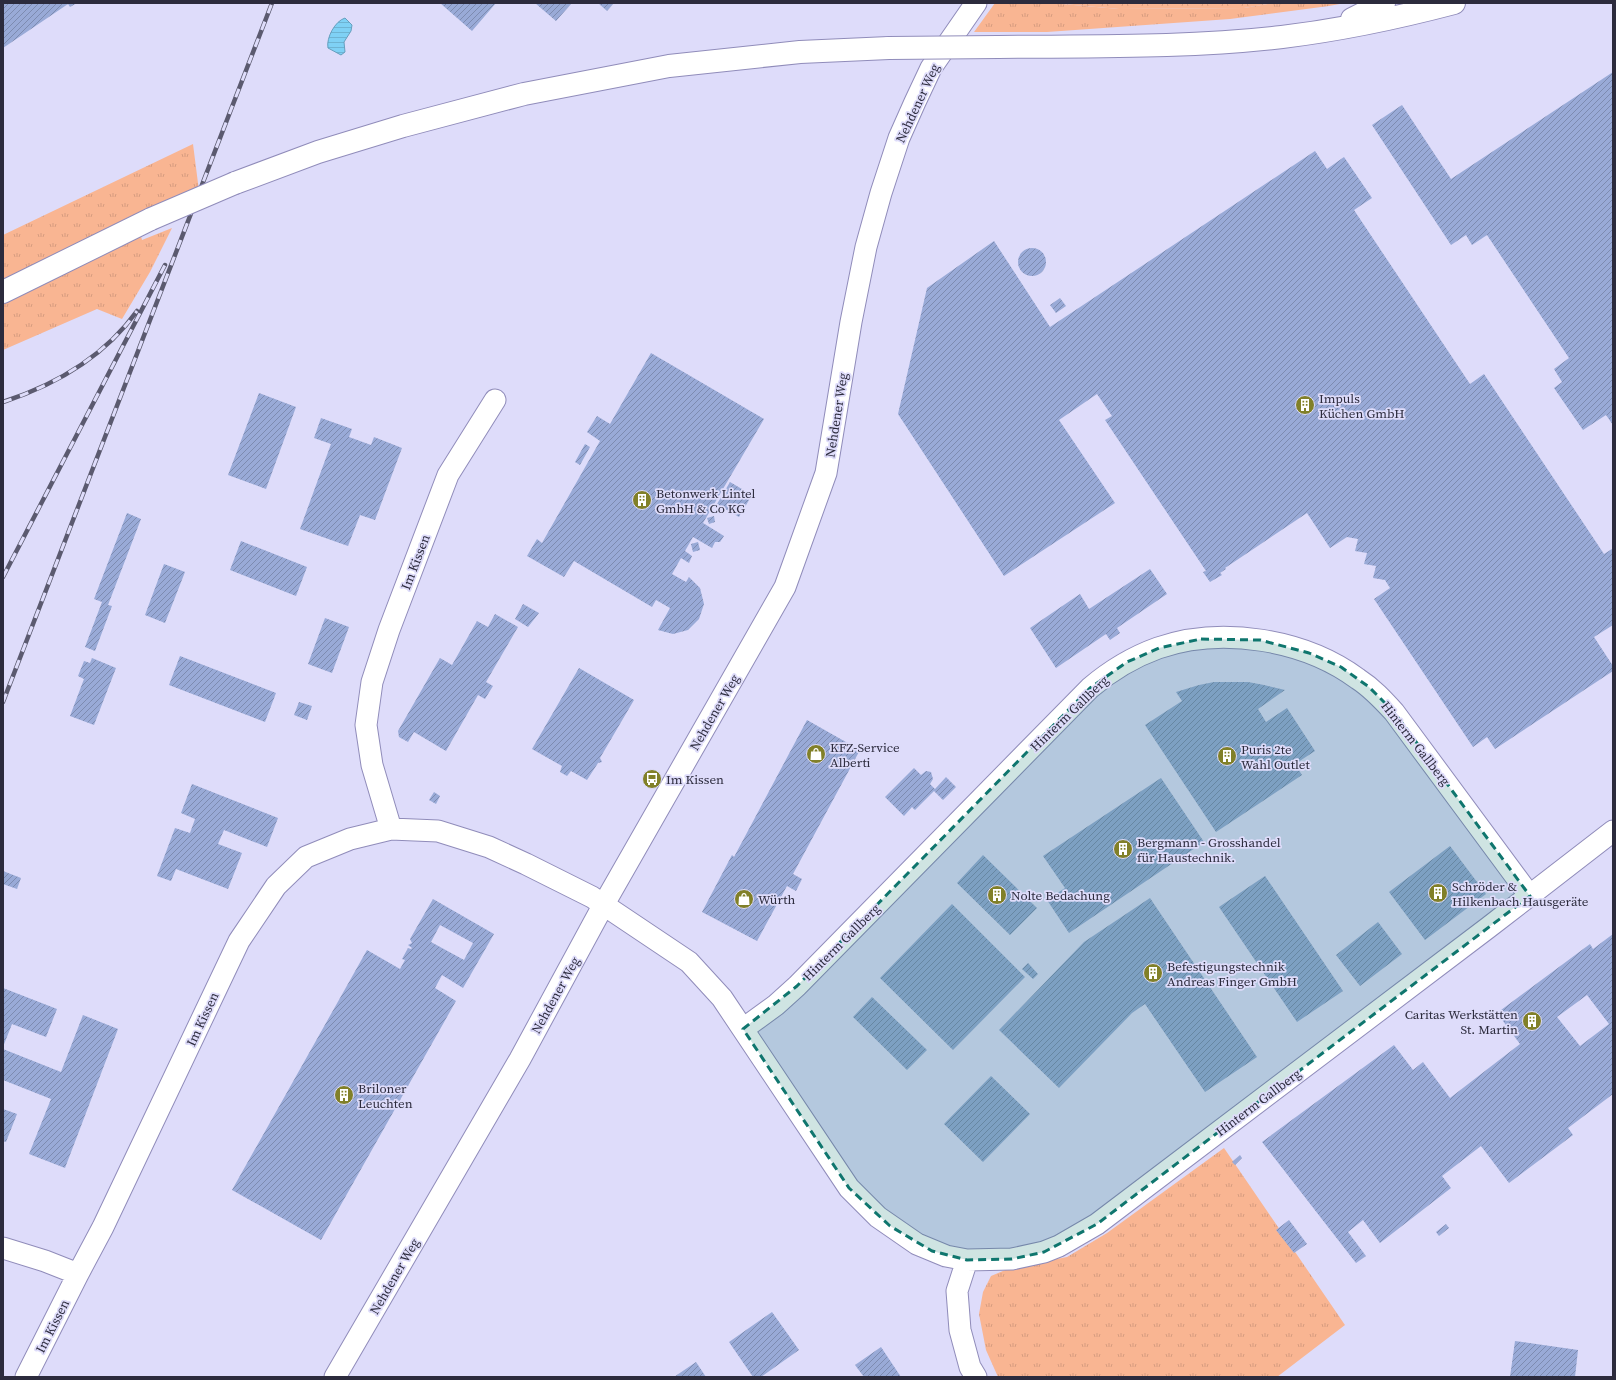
<svg xmlns="http://www.w3.org/2000/svg" width="1616" height="1380" viewBox="0 0 1616 1380" font-family="'Source Serif 4',serif">
<style>
.grass{fill:url(#grass-tufts)}
.forest{fill:url(#forest-crowns)}
.water{fill:url(#water-rules);stroke:#669fbe}
.building{fill:url(#building-hatch);fill-rule:evenodd}
.lines{fill:none;stroke-linecap:round;stroke-linejoin:round}
.minor-casing{stroke:#908cba;stroke-width:23}
.major-casing{stroke:#908cba;stroke-width:24}
.minor{stroke:#fff;stroke-width:21}
.major{stroke:#fff;stroke-width:22}
.rail-casing{stroke:#5b5a6f;stroke-width:4.5}
.rail{stroke:#dedcfa;stroke-width:3;stroke-dasharray:9;stroke-linecap:butt}
.major-bridge-casing{stroke:#908cba;stroke-width:24;stroke-linecap:butt}
.major-bridge{stroke:#fff;stroke-width:22}
.marked{fill:#0f766e;fill-opacity:0.2;stroke:#0f766e;stroke-width:3;stroke-dasharray:8 5;stroke-linejoin:round}
.labels{text-anchor:middle;stroke-width:3.5;stroke-linejoin:round;paint-order:stroke}
.street-label{font-size:13px;fill:#2c2b3d;stroke:#dedcfa}
.poi-label{font-size:13px;fill:#2c2b3d;stroke:#dedcfa;text-anchor:start}
</style>
<defs>
<pattern id="grass-tufts" width="24" height="20" patternUnits="userSpaceOnUse"><rect width="24" height="20" fill="#f9b592"/><path d="M3 7l-1-3M5 7V3M7 7l1-3M15 17l-1-3M17 17v-4M19 17l1-3" fill="none" stroke="#d69c7f"/></pattern>
<pattern id="forest-crowns" width="20" height="18" patternUnits="userSpaceOnUse"><rect width="20" height="18" fill="#f9b592"/><path d="M2 6a3 3 0 1 1 6 0M12 15a3 3 0 1 1 6 0" fill="none" stroke="#d69c7f"/></pattern>
<pattern id="water-rules" width="6" height="5" patternUnits="userSpaceOnUse"><rect width="6" height="5" fill="#7fd1f5"/><path d="M0 2.5h6" fill="none" stroke="#6eb4d3"/></pattern>
<pattern id="building-hatch" width="6" height="6" patternUnits="userSpaceOnUse"><rect width="6" height="6" fill="#99aad7"/><path d="M-1 1l2-2M0 6l6-6M5 7l2-2" fill="none" stroke="#7d8bb0"/></pattern>
</defs>
<rect width="100%" height="100%" fill="#dedcfa"/>
<path class="grass" d="M995,3H1051L1119,9L1244,8L1273,3H1345L1329,6L1230,19L1047,32H974Z
M193,144L199,191L3,283V235Z
M172,228L150,272L122,319L97,309L3,350V302L141,236L142,240Z
M1224,1148L1345,1325L1277,1377H998L986,1350L979,1314L983,1292L991,1276L1010,1268L1067,1257L1107,1233Z"/>
<path class="forest" d="M1051,3H1273L1244,8L1119,9Z"/>
<path class="water" d="M345,18L352,25L351,31L344,42L345,52L341,55L328,48C326,38 335,21 345,18Z"/>
<path class="building" d="M3,3H77L70,7L68,4L3,48Z
M440,3H496L472,31Z
M535,3H572L556,21Z
M598,3H614L607,11Z
M1613,72V425L1606,415L1583,430L1554,388L1562,382L1554,369L1569,358L1487,235L1472,245L1466,235L1451,245L1372,125L1402,105L1451,179Z
M1315,151L1327,169L1344,157L1372,198L1354,210L1470,384L1484,374L1604,554L1612,549L1613,551V625L1594,637L1613,666V671L1495,749L1487,737L1473,747L1374,599L1390,588L1385,580L1373,578L1376,566L1364,564L1367,553L1355,551L1358,539L1347,537L1330,548L1307,513L1225,568L1226,569L1220,573L1222,575L1210,582L1203,572L1206,571L1105,420L1112,416L1097,394L1059,420L1115,503L1004,576L898,414L927,288L994,241L1050,327Z
M1018 262a14 14 0 1 1 28 0a14 14 0 1 1-28 0Z
M1060,298L1066,306L1056,313L1050,305Z
M651,353L764,419L703,523L724,536L720,542H715L712,548L693,537L685,551L692,556L689,563L681,558L672,574L686,582L689,577L700,588L704,604L699,619L688,630L673,634L658,630L670,608L656,600L652,607L574,561L564,577L527,556L537,539L542,543L600,441L587,432L597,416L610,424Z
M259,393L296,407L266,489L228,475Z
M321,418L352,429L349,437L371,445L374,437L402,448L375,520L360,515L348,546L300,529L331,444L314,438Z
M585,444L590,447L580,465L575,462Z
M730,482L752,495L739,517L717,504Z
M127,513L141,519L108,605L112,606L95,651L85,647L102,602L94,599Z
M714,516L715,522L709,524L707,518Z
M241,541L307,567L296,596L230,570Z
M698,542L700,550L693,552L691,544Z
M164,564L185,572L165,623L145,615Z
M1150,569L1167,594L1117,628L1120,633L1110,640L1106,634L1056,668L1030,628L1080,594L1089,609Z
M523,604L539,613L528,627L515,619Z
M495,614L518,627L486,682L493,686L485,699L478,695L446,751L414,732L408,742L399,737L398,731L440,658L452,665L477,621L488,627Z
M325,618L349,627L332,673L308,664Z
M180,656L276,693L265,722L169,685Z
M92,658L116,668L94,725L70,716L84,679L78,676L84,661L90,663Z
M579,668L634,700L600,758L602,762L598,763L587,780L571,771L567,776L560,772L562,766L532,749Z
M1214,682H1248L1264,685L1285,690L1258,709L1266,722L1287,708L1315,751L1295,764L1302,775L1216,832L1145,725L1182,701L1176,692L1199,685Z
M299,702L312,706L307,720L294,715Z
M807,720L860,750L793,874L802,879L796,891L787,886L757,941L702,912L732,855L734,857Z
M914,768L921,775L926,771L931,772L933,779L930,784L935,789L946,777L956,787L943,800L934,791L915,810L912,807L904,816L885,797Z
M1161,778L1204,842L1069,933L1047,900L1065,888L1043,856Z
M192,784L278,818L267,847L224,830L218,844L242,853L228,889L176,869L171,881L157,876L175,828L190,833L195,819L181,813Z
M434,792L440,796L436,804L429,800Z
M1450,846L1486,894L1425,940L1389,892Z
M983,855L1037,908L1010,935L957,883Z
M3,871L21,878L17,889L3,884Z
M1265,876L1343,991L1297,1022L1219,907Z
M1150,898L1257,1057L1205,1092L1145,1004L1132,1013L1059,1088L999,1030L1084,942Z
M433,899L494,934L463,988L442,975L435,988L456,1001L321,1240L232,1190L367,950L400,969L405,960L402,959L408,948L411,949L412,948L408,945L412,943L410,939ZM440,925L473,943L464,960L431,942Z
M952,904L1025,977L953,1050L880,978Z
M1378,922L1402,954L1360,986L1336,955Z
M1613,934V1094L1568,1128L1573,1135L1509,1183L1481,1146L1442,1176L1451,1188L1380,1243L1363,1220L1348,1232L1366,1256L1356,1263L1262,1142L1394,1045L1413,1070L1423,1062L1450,1098L1520,1044L1497,1013L1590,944L1593,949ZM1587,995L1609,1024L1580,1046L1557,1017Z
M1028,963L1038,974L1033,979L1022,969Z
M3,988L57,1009L46,1037L12,1024L3,1047Z
M872,997L927,1050L907,1070L853,1017Z
M83,1015L118,1029L65,1168L29,1154L51,1099L3,1080V1049L61,1072Z
M991,1076L1030,1114L983,1162L944,1124Z
M3,1109L17,1114L6,1142L3,1141Z
M1240,1155L1242,1158L1235,1165L1232,1162Z
M1289,1220L1307,1244L1294,1253L1276,1230Z
M1446,1224L1449,1228L1439,1236L1436,1232Z
M772,1312L799,1350L761,1377H753L729,1342Z
M1515,1341L1578,1350L1575,1377H1510Z
M881,1347L901,1377H864L855,1365Z
M696,1362L706,1377H674Z"/>
<g class="lines">
<g class="minor-casing">
<path id="minor" d="M391,829L372,765L366,725L372,682L389,630L448,475L495,400
M743,1029L776,1005L797,986L1090,688C1110,671 1133,657 1158,648C1221,626 1304,639 1358,679C1372,688 1383,700 1394,712L1530,896
M3,1248L45,1261L78,1274L103,1227L239,941L276,886L306,857L350,839L391,829L438,831L489,847L526,864L592,897L689,962L722,998L849,1188L878,1217L917,1244L946,1256L967,1260L1012,1259L1044,1252L1059,1246L1097,1224L1489,927L1613,831
M967,1260L957,1291L960,1330L970,1367L976,1377
M26,1377L78,1274
M335,1377L520,1059L604,904L785,587L826,473L851,322L866,247L881,193L899,138L915,102L931,68L976,3"/>
</g>
<g class="major-casing">
<path id="major" d="M1352,19L1384,3
M998,47C1092,46 1188,48 1282,37C1340,30 1397,18 1454,3
M235,183L318,152L403,126L524,94L669,66L800,52L889,48
M3,292L151,219"/>
</g>
<use href="#minor" class="minor"/>
<use href="#major" class="major"/>
<g class="rail-casing">
<path id="rail" d="M3,402C55,385 105,356 137,311
M3,577L165,265
M3,702L272,3"/>
</g>
<use href="#rail" class="rail"/>
<g class="major-bridge-casing">
<path id="major-bridge" d="M889,48L998,47
M151,219L235,183"/>
</g>
<use href="#major-bridge" class="major-bridge"/>
</g>
<path class="marked" d="M1201,639L1260,640L1309,653L1341,667L1369,687L1394,712L1530,896L1097,1224L1044,1252L1012,1259L967,1260L932,1251L890,1226L849,1188L743,1029L797,986L1090,688L1127,662L1159,648Z"/>
<defs>
<g id="building-disc" transform="scale(1)"><circle r="9.5" fill="#818028" stroke="#dedcfa"/><path d="M-4-6H4V6H1V3H-1V6H-4ZM-2.5-4.3h1.7v1.8h-1.7ZM.8-4.3h1.7v1.8H.8ZM-2.5-1h1.7V.8h-1.7ZM.8-1h1.7V.8H.8Z" fill="#fff"/></g>
<g id="shop-disc" transform="scale(1)"><circle r="9.5" fill="#818028" stroke="#dedcfa"/><path d="M-5-2.5h2.3a2.7 3.5 0 0 1 5.4 0H5L5.5 6h-11ZM-1.5-2.5h3a1.5 2.3 0 0 0-3 0Z" fill="#fff"/></g>
<g id="bus-disc" transform="scale(1)"><circle r="9.5" fill="#818028" stroke="#dedcfa"/><path d="M-5-6H5V4H4V6H2V4H-2V6H-4V4H-5ZM-3.5-4V0h7V-4ZM-3.5 1.2v1.5H-2V1.2ZM2 1.2v1.5H3.5V1.2Z" fill="#fff"/></g>
</defs>
<g fill-rule="evenodd">
<use href="#building-disc" x="1305" y="405"/>
<use href="#building-disc" x="642" y="500"/>
<use href="#shop-disc" x="816" y="754"/>
<use href="#building-disc" x="1227" y="756"/>
<use href="#bus-disc" x="652" y="779"/>
<use href="#building-disc" x="1123" y="849"/>
<use href="#building-disc" x="1438" y="893"/>
<use href="#building-disc" x="997" y="895"/>
<use href="#shop-disc" x="744" y="899"/>
<use href="#building-disc" x="1153" y="973"/>
<use href="#building-disc" x="1532" y="1021"/>
<use href="#building-disc" x="344" y="1095"/>
</g>
<g class="labels">
<g class="street-label">
<text transform="translate(917 103) rotate(-65)" y="5">Nehdener Weg</text>
<text transform="translate(836 415) rotate(-81)" y="5">Nehdener Weg</text>
<text transform="translate(415 562) rotate(-69)" y="5">Im Kissen</text>
<text transform="translate(714 712) rotate(-60)" y="5">Nehdener Weg</text>
<text transform="translate(1069 713) rotate(-44)" y="5">Hinterm Gallberg</text>
<text transform="translate(1416 743) rotate(52)" y="5">Hinterm Gallberg</text>
<text transform="translate(841 942) rotate(-45)" y="5">Hinterm Gallberg</text>
<text transform="translate(555 995) rotate(-61)" y="5">Nehdener Weg</text>
<text transform="translate(202 1019) rotate(-65)" y="5">Im Kissen</text>
<text transform="translate(1258 1102) rotate(-37)" y="5">Hinterm Gallberg</text>
<text transform="translate(394 1276) rotate(-60)" y="5">Nehdener Weg</text>
<text transform="translate(52 1326) rotate(-63)" y="5">Im Kissen</text>
</g>
<g class="poi-label">
<text x="1319" y="403">Impuls<tspan x="1319" dy="15">Küchen GmbH</tspan></text>
<text x="656" y="498">Betonwerk Lintel<tspan x="656" dy="15">GmbH &amp; Co KG</tspan></text>
<text x="830" y="752">KFZ-Service<tspan x="830" dy="15">Alberti</tspan></text>
<text x="1241" y="754">Puris 2te<tspan x="1241" dy="15">Wahl Outlet</tspan></text>
<text x="666" y="784">Im Kissen</text>
<text x="1137" y="847">Bergmann - Grosshandel<tspan x="1137" dy="15">für Haustechnik.</tspan></text>
<text x="1452" y="891">Schröder &amp;<tspan x="1452" dy="15">Hilkenbach Hausgeräte</tspan></text>
<text x="1011" y="900">Nolte Bedachung</text>
<text x="758" y="904">Würth</text>
<text x="1167" y="971">Befestigungstechnik<tspan x="1167" dy="15">Andreas Finger GmbH</tspan></text>
<text x="1518" y="1019" text-anchor="end">Caritas Werkstätten<tspan x="1518" dy="15">St. Martin</tspan></text>
<text x="358" y="1093">Briloner<tspan x="358" dy="15">Leuchten</tspan></text>
</g>
</g>
<rect width="1616" height="1380" fill="none" stroke="#2c2b3d" stroke-width="8"/>
</svg>
